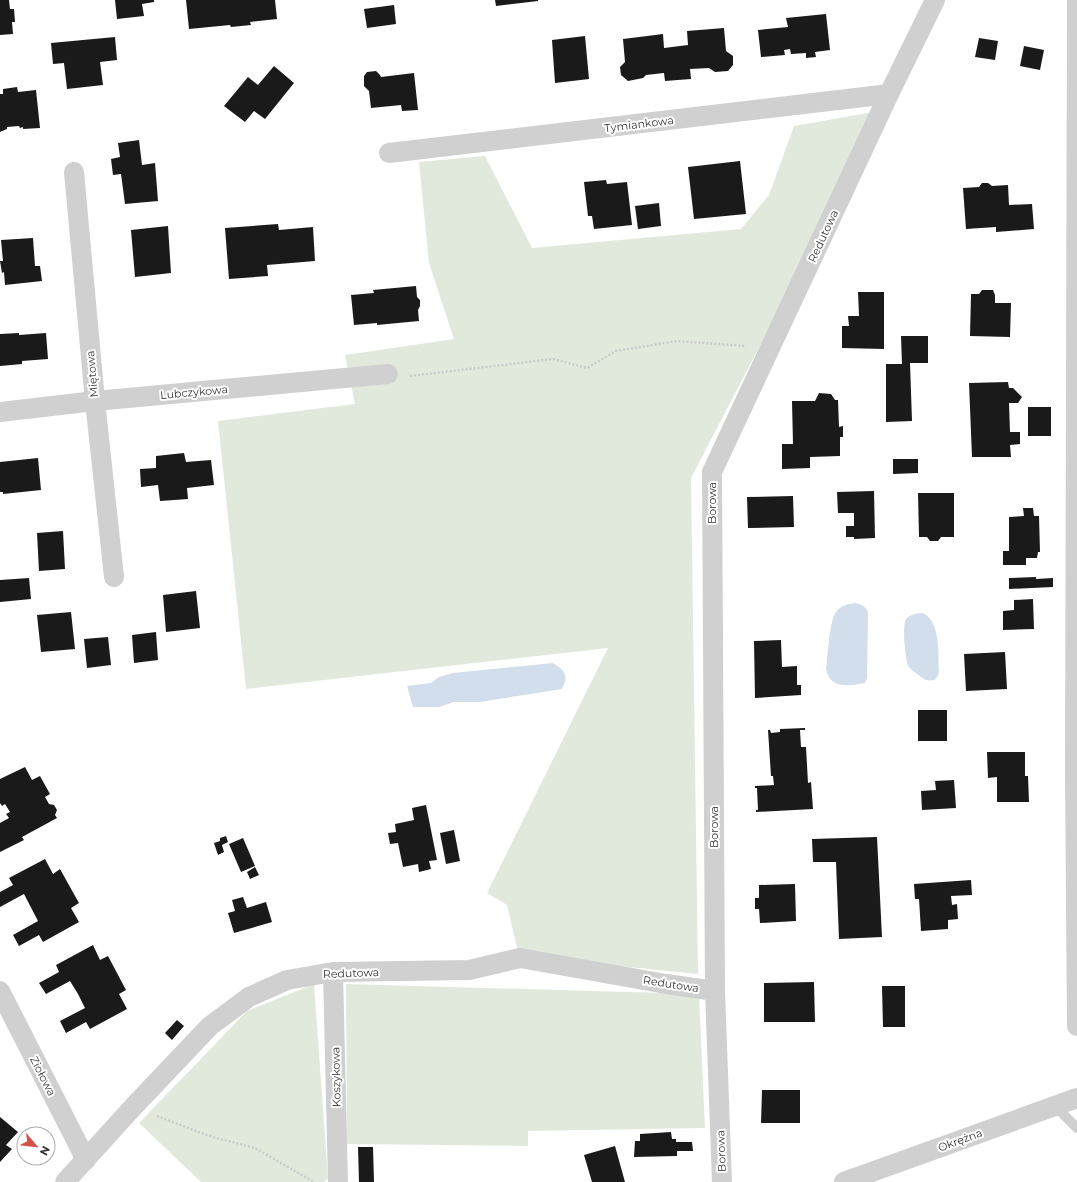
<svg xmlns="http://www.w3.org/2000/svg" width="1077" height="1182" viewBox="0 0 1077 1182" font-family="Montserrat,sans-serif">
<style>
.green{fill:#e1e9dd}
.water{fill:#d2deeb}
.building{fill:#1a1a1a}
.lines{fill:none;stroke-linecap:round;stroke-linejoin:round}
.path{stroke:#cacaca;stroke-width:2.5;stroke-dasharray:2 2;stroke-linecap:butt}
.service{stroke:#d0d0d0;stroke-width:10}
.minor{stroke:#d0d0d0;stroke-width:20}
.labels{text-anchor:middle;stroke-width:4;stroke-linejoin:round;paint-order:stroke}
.street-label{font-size:11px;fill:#333;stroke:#fff}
</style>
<rect width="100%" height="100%" fill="#fff"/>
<path class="green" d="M873,112L778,311L691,478L698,974L519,956L507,905L487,893L608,648L246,689L218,421L355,404L345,355L454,339L429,263L419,162L485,156L532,248L741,229L769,195L794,126Z
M314,984L328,1178L324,1182H201L139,1123L247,1011Z
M346,984L699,994L705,1128L528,1131V1146L347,1144Z"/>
<path class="water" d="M855,603C861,604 865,606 868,612L867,678L865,683C848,686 830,689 826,669C828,656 829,622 836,612C840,606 847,604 855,603Z
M923,613C941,622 938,655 939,672L937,677L935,680C932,680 929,681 926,680C924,679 910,669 909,667C905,661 902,624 906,619C910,614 918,613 923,613Z
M553,663C565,671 569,675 562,689L480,702H454L439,707H413L407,686L431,683L439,677L453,673Z"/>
<path class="building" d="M0,0H9L10,9H14L15,22H12L13,34L0,35Z
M115,0H154V2L142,4L144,16L117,19Z
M186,0H275L277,19L250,22L251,25L231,27L230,25L189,29Z
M495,0H538V1L496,6Z
M394,5L396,24L367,28L364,9Z
M826,14L830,50L815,52L816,57L806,58V53L791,54L790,49L784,50L785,55L761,57L758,30L788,27L786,18Z
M724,28L726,51L733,56V65L728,71L715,72L709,68L690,69L691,79L665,81L664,73L646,75L643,78L628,81L621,75L620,67L625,62L623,39L663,34L664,48L688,45L687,31Z
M585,36L589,79L555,83L552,40Z
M115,37L117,60L100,62L103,85L67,89L64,63L53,64L51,43Z
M979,38L998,41L995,60L975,57Z
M1024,46L1044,50L1040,70L1020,66Z
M274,66L294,83L265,119L254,111L245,122L224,106L248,77L258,85Z
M376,71L380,75L381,77L414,73L418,110L402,111L401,105L371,108L369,91L364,86V76L367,72Z
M17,87L18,92L36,90L40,128L23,129V127L20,128L19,126L7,127V129L0,132V94H3V89Z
M139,140L142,165L155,163L158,201L125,204L121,174L113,175L111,159L120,157L118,143Z
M740,161L746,214L694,219L688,167Z
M606,180L607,184L627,182L632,225L594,229L592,216H588L584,182Z
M982,183H988L992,186L1008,185L1009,205L1032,204L1034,229L996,232V227L966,229L963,188L979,187Z
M659,203L661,226L638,229L635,206Z
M278,224L279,230L313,227L315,261L267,265L268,276L229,279L225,228Z
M168,226L171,273L135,277L131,230Z
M33,238L35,266H40L42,281L5,285L4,272L2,273L0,261H3L1,240Z
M416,286L417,297L420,300V306L418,310L419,321L377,325V323L354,325L351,295L374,293L373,290Z
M982,290H993L995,295V303H1011L1010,337L970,336L971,294H979Z
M858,292H884V349L842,348V326H849L848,316H859Z
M19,333V335L46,333L48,359L22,361V364L0,366V334Z
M901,336H928V363H910L912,421L886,422V364H902Z
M1008,382L1009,388H1013L1022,397L1018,403H1009L1010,432H1020V444L1010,445L1011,457H972L969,383Z
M819,393L831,394L835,400H838L839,427L843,426V437H840V456L810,457V468L782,469V444H793L792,401H815Z
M1028,407H1051V436H1028Z
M184,453L186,462L211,460L214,485L187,488L188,499L160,501L158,485L141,487L140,469L156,468V456Z
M38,458L41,490L3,494V492H0V462Z
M893,459H918V473L893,474Z
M874,491L875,538L854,539V537H846V526H854V513H838L837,492Z
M918,493H954V537H941L938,541H930L927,537H919Z
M793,496L794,527L748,528L747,497Z
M1023,508H1033L1034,516H1039L1040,552H1038L1037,558H1026V565H1003V551H1009V517L1024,516Z
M63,531L65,569L39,571L37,533Z
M1036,577V579L1053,578V587L1009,589V578Z
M29,578L31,599L0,602V580Z
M196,591L200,628L166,632L163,595Z
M1033,599L1034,629L1003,630V611L1014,610V600Z
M71,612L75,649L41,652L37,615Z
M156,632L158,660L134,663L132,635Z
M108,637L111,665L87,668L84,639Z
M781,640L782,667L797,666V685H801V695L755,698L754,641Z
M1005,652L1007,689L966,691L964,654Z
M918,710H947V741H918Z
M805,728V730H800L801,747H806L808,783L811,782L813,809L756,812V810H758L757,788H755V786L774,785L773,776H771L768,730H770L771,733L780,732V729Z
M987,752H1025V776H1028L1029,802H997V777L988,778Z
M25,767L32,780L40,776L50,794L45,797L49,804L54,805L57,810L55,815L57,818L22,837L24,840L0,852V823L9,818L6,814L10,812L5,804L2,806L0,803V779Z
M954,780L956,808L922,810L921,791L936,790L935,781Z
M426,805L437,860L429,861L431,869L419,872L418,864L403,867L398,843L390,844L388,833L396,832L395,824L414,820L412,808Z
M454,830L460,861L446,864L440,833Z
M226,836L228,842L222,845L224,852L218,855L214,843L220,841V838Z
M877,837L882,937L839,939L836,862H813L812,839Z
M243,838L255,866L241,872L229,844Z
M45,859L53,874L60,869L70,887L79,903L71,908L79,922L43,942L39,935L19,946L13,935L38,921L24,894L0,907V892L13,885L9,878Z
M255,867L259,875L250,879L247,872Z
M971,880L972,895L951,896L952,905L957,904L958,919L948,920V929L921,931L919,899H915L914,884Z
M795,884L796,921L760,923L759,909H755V898H759V885Z
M243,897L247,908L266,902L272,922L234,933L228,913L235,911L232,900Z
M93,945L100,960L108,956L126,990L119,994L127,1009L90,1029L86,1022L66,1033L60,1021L85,1008L78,994L70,981L46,994L39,983L59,972L56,965Z
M814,982L815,1022H764V983Z
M882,986H905V1027H883Z
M177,1020L184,1026L172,1040L165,1033Z
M762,1090H800V1123H761Z
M0,1117L18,1132L6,1145L12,1149L0,1162Z
M671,1132L672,1139H676V1142H692L693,1151H677V1156L634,1157L635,1141H640V1134Z
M615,1146L625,1182H592L584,1155Z
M358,1147H373L374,1182H359Z"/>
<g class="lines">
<path class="path" d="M410,376L553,359L587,368L616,351L677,341L745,346
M157,1116L209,1136L255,1148L314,1182"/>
<path class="service" d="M1055,1106L1077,1128"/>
<path class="minor" d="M1077,0L1075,772L1077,1026
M389,153L889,94
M74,172L95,401L114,577
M0,412L95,401L388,374
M333,972L338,1182
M0,991L86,1160
M65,1182L134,1106L210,1026L249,997L287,980L333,972L469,970L520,958L666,984L715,991
M722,1182L715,991L712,472L889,94L935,0
M844,1182L1077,1098"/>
</g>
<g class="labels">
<g class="street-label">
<text transform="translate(639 124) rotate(-7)" y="4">Tymiankowa</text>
<text transform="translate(823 236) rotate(-65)" y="4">Redutowa</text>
<text transform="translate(92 374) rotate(-95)" y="4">Miętowa</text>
<text transform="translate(194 392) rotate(-5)" y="4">Lubczykowa</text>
<text transform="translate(712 503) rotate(-90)" y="4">Borowa</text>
<text transform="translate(714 827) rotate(-90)" y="4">Borowa</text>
<text transform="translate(351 973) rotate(-2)" y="4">Redutowa</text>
<text transform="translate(671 984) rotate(9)" y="4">Redutowa</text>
<text transform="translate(43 1076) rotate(63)" y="4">Ziołowa</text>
<text transform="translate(336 1077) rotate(-91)" y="4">Koszykowa</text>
<text transform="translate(960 1140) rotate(-20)" y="4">Okrężna</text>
<text transform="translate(721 1151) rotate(-92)" y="4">Borowa</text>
</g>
</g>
<g transform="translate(36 1146) rotate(118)"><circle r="19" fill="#ffffff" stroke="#adadad"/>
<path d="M0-3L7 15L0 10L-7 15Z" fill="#d5524a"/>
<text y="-6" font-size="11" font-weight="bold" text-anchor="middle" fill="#333333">N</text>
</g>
</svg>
